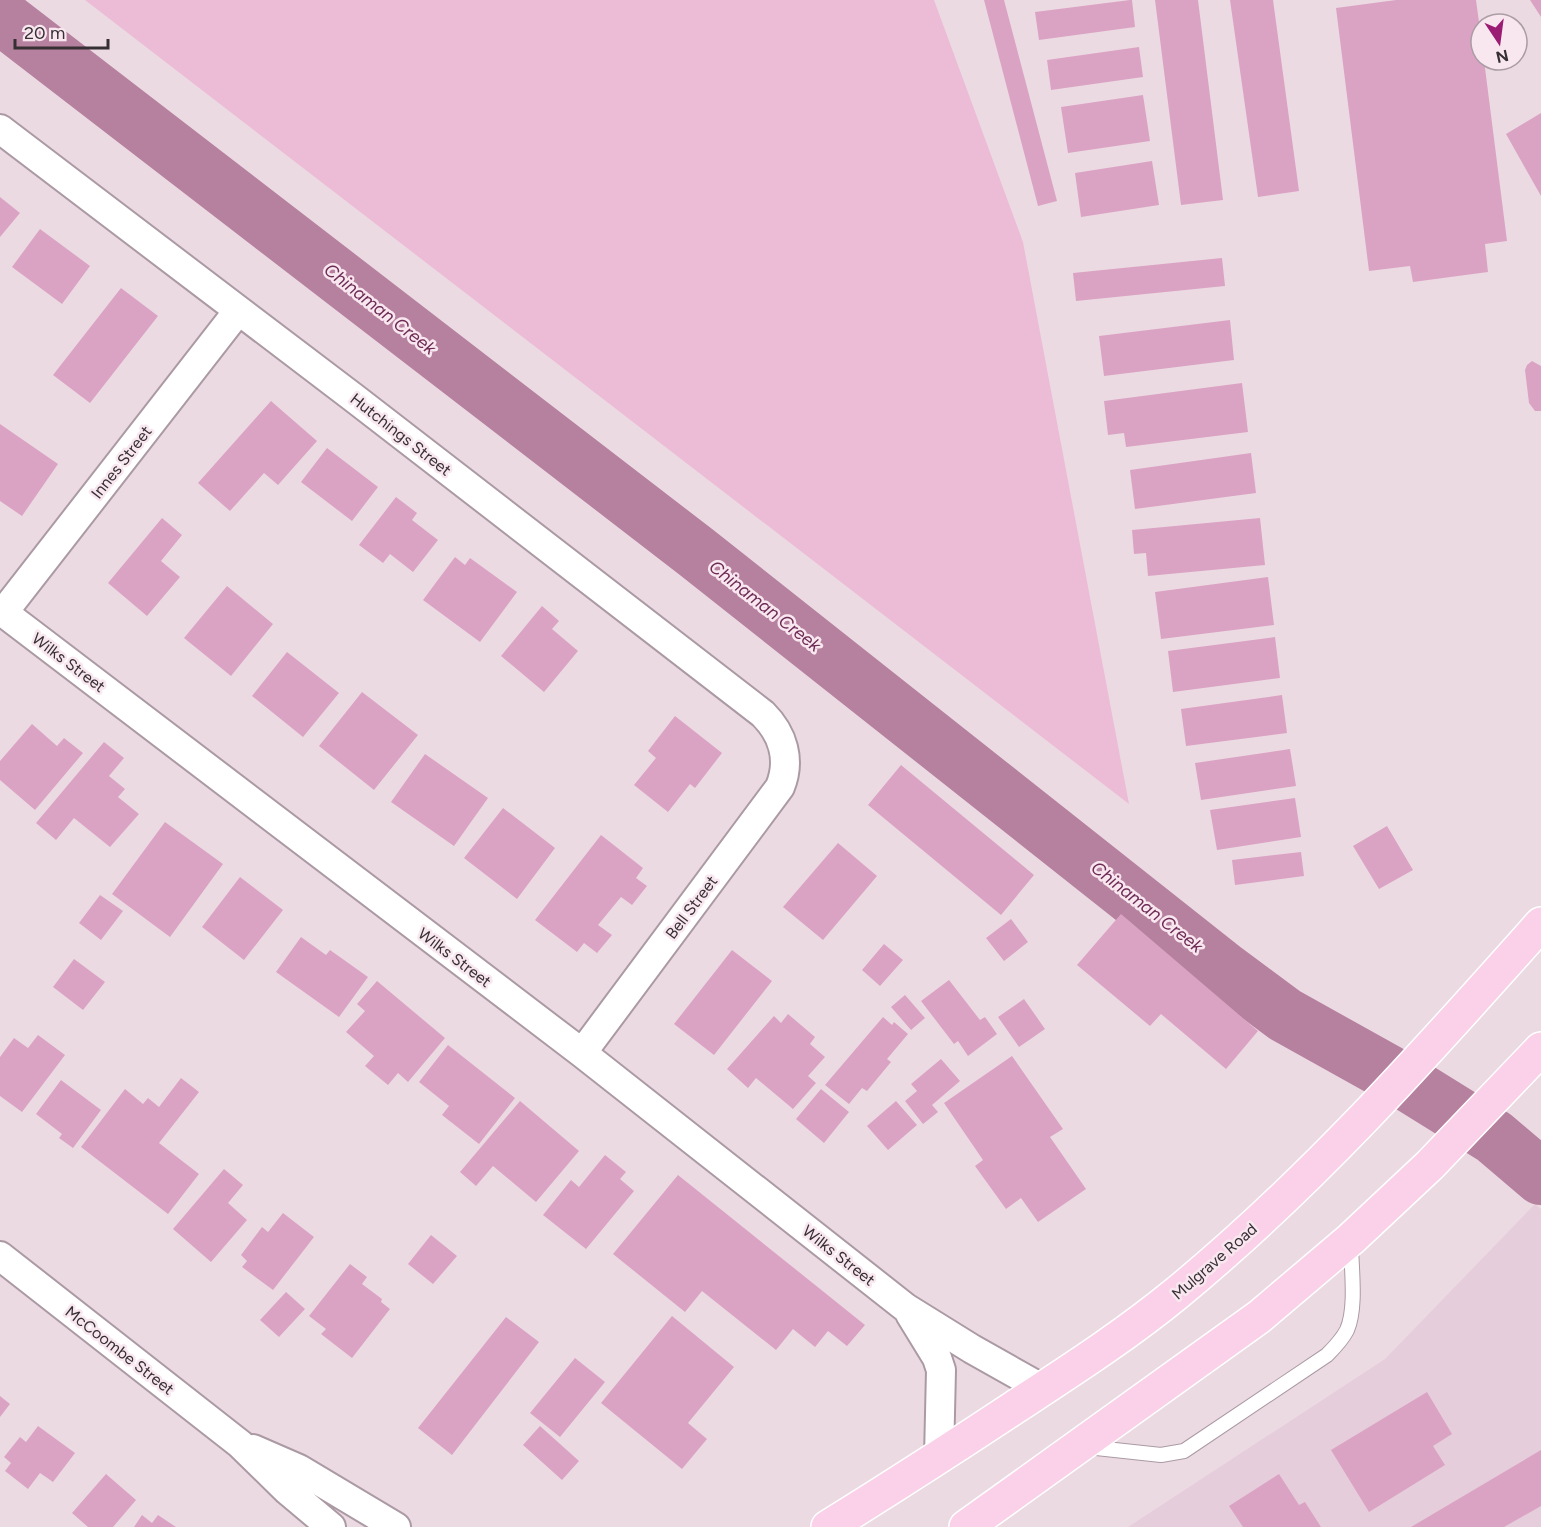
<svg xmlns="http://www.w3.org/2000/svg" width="1541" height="1527" viewBox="0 0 1541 1527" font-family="Figtree,sans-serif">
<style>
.built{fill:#e6cddb}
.green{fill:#ecbcd7}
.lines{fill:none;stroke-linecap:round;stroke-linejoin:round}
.river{stroke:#b6809f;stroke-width:56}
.building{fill:#dba3c3}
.service-casing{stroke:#ab9aa3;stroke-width:16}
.minor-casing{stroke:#ab9aa3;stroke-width:32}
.primary-casing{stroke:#fff;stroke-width:36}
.service{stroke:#fff;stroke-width:14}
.minor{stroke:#fff;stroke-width:28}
.primary{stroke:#fad1e8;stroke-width:33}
.labels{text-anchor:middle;stroke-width:5;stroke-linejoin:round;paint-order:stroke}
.street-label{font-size:16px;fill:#362f33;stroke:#f9e7f0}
.water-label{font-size:18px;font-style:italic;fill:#6d2b55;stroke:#f9e7f0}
</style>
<rect width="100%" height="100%" fill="#ecdae3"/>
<path class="built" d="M1535,1204L1541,1209V1527H1128L1385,1359Z"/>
<path class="green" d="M85,0H934L1023,242L1129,804Z"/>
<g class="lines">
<path class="river" d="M0,16L696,552L1223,969L1285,1015L1407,1083L1494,1137L1541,1177"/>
</g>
<path class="building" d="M984,0H1004L1057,201L1038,206Z
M1130,0H1132L1135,27L1039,40L1035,12Z
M1155,0H1198L1223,200L1181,205Z
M1230,0H1273L1299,191L1258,197Z
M1396,0H1476L1481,37V60H1484L1507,241L1485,244L1488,272L1413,282L1410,266L1369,271L1336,8Z
M1530,0H1541V17Z
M1139,47L1143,77L1051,90L1047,60Z
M1143,95L1150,141L1068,153L1061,107Z
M1541,113V196L1506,134Z
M1152,161L1159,205L1081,217L1075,173Z
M0,197L20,213L0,237Z
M40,229L90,266L62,304L12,267Z
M1222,258L1225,286L1076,301L1073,273Z
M121,288L158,316L90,403L53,375Z
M1230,320L1234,360L1104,376L1099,336Z
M1532,361L1541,366V411H1535L1529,403L1525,370L1527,365Z
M1242,383L1248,432L1126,447L1124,433L1108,435L1104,401Z
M271,401L317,441L278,485L264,473L230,511L198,483Z
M0,424L58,464L22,516L0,501Z
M327,448L378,487L352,521L301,482Z
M1251,453L1256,493L1135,509L1130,470Z
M396,497L417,513L412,520L438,540L413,572L390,554L383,563L359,545Z
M162,518L182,535L161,561L180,577L147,616L108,583Z
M1260,518L1265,565L1148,576L1146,553L1134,554L1132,530Z
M455,557L465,565L470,558L517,592L480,642L423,600Z
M1268,577L1274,625L1161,639L1155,592Z
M227,586L273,624L231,676L184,638Z
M542,606L559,621L552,629L578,651L544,692L501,656Z
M1275,637L1280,678L1173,692L1168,651Z
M287,652L339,693L303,737L252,696Z
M362,692L418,735L374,790L319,746Z
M1282,695L1287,733L1186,746L1181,709Z
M675,716L722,753L695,788L690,784L668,812L634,785L656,758L648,751Z
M32,724L57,746L64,738L83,753L35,810L0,780V761Z
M104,742L124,758L109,776L125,789L118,797L139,814L110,847L74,818L56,840L36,823Z
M1290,749L1296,786L1201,800L1195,763Z
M425,754L488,798L454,846L391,802Z
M901,765L1034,875L1001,915L868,805Z
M1295,798L1301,837L1217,850L1210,810Z
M503,808L555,848L517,899L464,858Z
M165,822L223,864L170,937L112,894Z
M1387,826L1413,870L1379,889L1353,846Z
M601,835L643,868L636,878L647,886L632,905L621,897L598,925L612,935L597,953L584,943L577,952L535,920Z
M838,843L877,876L823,940L783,907Z
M1301,852L1304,876L1235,885L1232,860Z
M240,877L283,910L244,960L202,927Z
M100,895L123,911L101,940L79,923Z
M1121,914L1258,1031L1226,1069L1161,1014L1150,1026L1077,965Z
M1011,919L1028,942L1004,961L986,938Z
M301,937L326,955L330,950L368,977L339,1017L276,972Z
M884,944L903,960L880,986L862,970Z
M732,950L772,981L714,1055L674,1024Z
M74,959L105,982L83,1010L53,987Z
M949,980L980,1020L985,1017L997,1034L968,1056L958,1041L954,1044L921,1001Z
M377,981L445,1038L408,1082L398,1073L388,1085L365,1066L374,1056L346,1032L365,1011L357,1004Z
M905,995L925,1018L911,1030L891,1007Z
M1024,999L1045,1029L1019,1047L998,1017Z
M788,1014L815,1037L810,1044L825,1057L808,1076L816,1083L793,1109L756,1078L748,1088L727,1069L774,1016L781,1023Z
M883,1017L892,1025L894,1022L908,1034L887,1059L891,1062L867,1091L862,1088L849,1104L825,1085Z
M38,1035L65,1055L22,1112L0,1096V1057L14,1038L28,1048Z
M448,1045L515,1098L479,1144L442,1115L449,1106L419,1082Z
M1012,1056L1063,1129L1050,1137L1086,1189L1038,1222L1021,1198L1006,1209L975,1166L983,1160L944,1103Z
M941,1059L960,1081L932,1105L938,1112L923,1124L905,1101L917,1091L911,1084Z
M181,1078L199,1092L159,1143L199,1174L168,1214L81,1147L125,1089L143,1104L148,1098L159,1107Z
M61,1080L101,1110L73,1148L59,1138L62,1134L36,1114Z
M821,1089L849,1112L824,1143L796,1119Z
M520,1101L579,1151L536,1202L493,1166L476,1186L460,1172Z
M896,1101L917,1125L888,1150L867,1126Z
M605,1155L626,1172L620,1179L634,1191L586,1249L543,1215L571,1180L579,1187Z
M224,1169L243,1185L228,1203L247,1220L211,1262L173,1229Z
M678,1175L865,1325L847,1346L828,1331L815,1347L793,1329L776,1350L702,1291L685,1312L613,1254Z
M283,1213L314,1237L273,1290L242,1267L247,1261L241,1255L262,1227L268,1232Z
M431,1235L457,1256L433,1284L408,1264Z
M350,1264L367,1277L362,1284L382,1299L381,1302L390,1309L352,1358L321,1334L326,1329L309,1316Z
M286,1292L305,1309L279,1337L260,1320Z
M672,1316L734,1367L688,1423L707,1439L682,1469L601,1403Z
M506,1317L539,1342L452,1455L418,1428Z
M575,1358L605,1382L560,1437L530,1413Z
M1427,1392L1452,1434L1433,1446L1445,1465L1369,1512L1331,1450Z
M0,1396L10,1404L0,1417Z
M38,1426L75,1453L53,1482L40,1473L28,1489L5,1471L11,1463L4,1457L20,1437L26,1442Z
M540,1426L579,1461L562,1480L523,1445Z
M1541,1450V1506L1504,1527H1411Z
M106,1474L136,1500L113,1527H88L72,1513Z
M1279,1474L1299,1505L1305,1502L1321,1527H1243L1229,1506Z
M142,1515L152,1523L158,1515L176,1527H134Z"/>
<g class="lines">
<g class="service-casing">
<path id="service" d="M1087,1447L1161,1455L1184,1451L1327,1355C1334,1348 1342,1340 1347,1330C1357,1307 1351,1267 1351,1242"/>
</g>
<g class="minor-casing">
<path id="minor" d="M0,129L354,398L763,714C783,734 791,760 780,787L582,1053
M0,610L582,1053L906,1308L972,1349L1043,1389
M3,613L238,311
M0,1256L240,1444L287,1490L331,1527
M910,1314L937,1358L941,1370L939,1457
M253,1449L299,1469L396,1527"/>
</g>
<g class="primary-casing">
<path id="primary" d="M828,1527C891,1488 953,1448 1015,1407C1070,1371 1126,1335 1177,1293C1311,1183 1426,1053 1541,924
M966,1527L1259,1317L1351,1239L1430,1165L1541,1049"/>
</g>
<use href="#service" class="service"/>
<use href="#minor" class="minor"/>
<use href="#primary" class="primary"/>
</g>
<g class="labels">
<g class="street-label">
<text transform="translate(401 434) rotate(38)" y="6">Hutchings Street</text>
<text transform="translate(121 462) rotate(-52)" y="6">Innes Street</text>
<text transform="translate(69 662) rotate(37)" y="6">Wilks Street</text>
<text transform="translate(691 907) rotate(-53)" y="6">Bell Street</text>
<text transform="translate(455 957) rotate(37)" y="6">Wilks Street</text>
<text transform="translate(839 1255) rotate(38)" y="6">Wilks Street</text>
<text transform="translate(1214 1261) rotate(-41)" y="6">Mulgrave Road</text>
<text transform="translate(120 1350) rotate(38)" y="6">McCoombe Street</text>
</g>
<g class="water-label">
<text transform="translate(380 309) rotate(38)" y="6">Chinaman Creek</text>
<text transform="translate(765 606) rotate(38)" y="6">Chinaman Creek</text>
<text transform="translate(1147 907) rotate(38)" y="6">Chinaman Creek</text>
</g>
</g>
<g transform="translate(1499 42) rotate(167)"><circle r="28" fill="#f9e7f0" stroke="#ab9da4" stroke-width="1.5"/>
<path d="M0-4.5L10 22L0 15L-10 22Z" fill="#9a1c73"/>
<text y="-9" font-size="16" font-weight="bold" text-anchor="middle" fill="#362f33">N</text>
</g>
<path d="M15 39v9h93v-9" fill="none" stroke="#362f33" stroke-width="3"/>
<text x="24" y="39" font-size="18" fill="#362f33" stroke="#f9e7f0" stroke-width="4.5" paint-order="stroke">20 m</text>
</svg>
